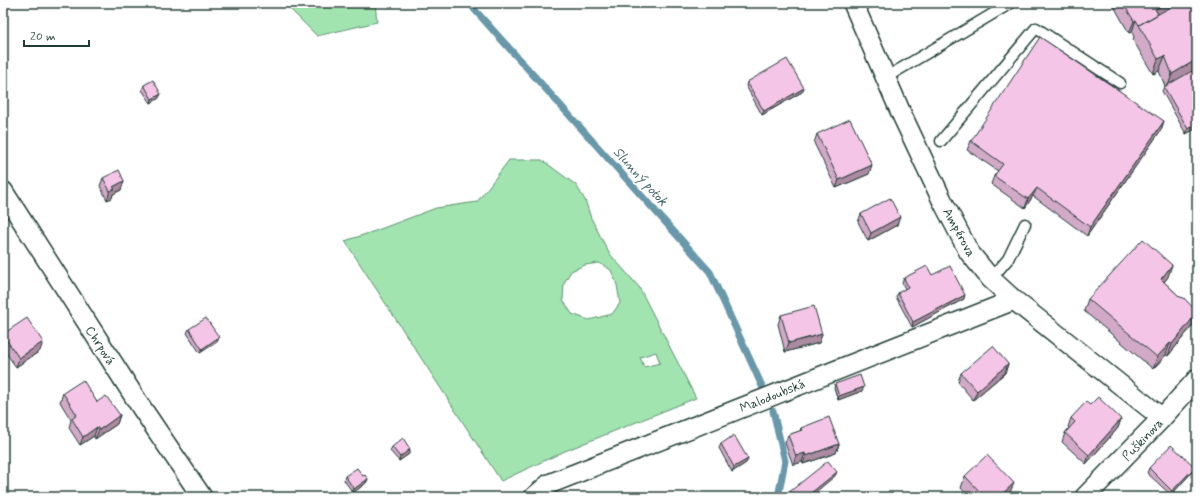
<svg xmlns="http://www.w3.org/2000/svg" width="1200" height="500" viewBox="0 0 1200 500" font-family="Mynerve,sans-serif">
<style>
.green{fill:#a1e4af;stroke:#609072;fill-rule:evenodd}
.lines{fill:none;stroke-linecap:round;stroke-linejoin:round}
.stream{stroke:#6898aa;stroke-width:7}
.service-casing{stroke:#1f3d34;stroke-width:13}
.minor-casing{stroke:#1f3d34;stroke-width:22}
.service{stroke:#fff;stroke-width:10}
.minor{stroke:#fff;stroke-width:19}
.wall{fill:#d3a9c8;stroke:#1f3d34}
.shaded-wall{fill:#ac8aa2;stroke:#1f3d34}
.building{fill:#f5c5e8;stroke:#1f3d34}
.labels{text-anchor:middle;stroke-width:3;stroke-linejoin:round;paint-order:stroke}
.street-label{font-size:13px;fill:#1f3d34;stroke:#fff}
.water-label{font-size:14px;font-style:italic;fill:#3e6365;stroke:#fff}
</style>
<rect width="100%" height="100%" fill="#fff"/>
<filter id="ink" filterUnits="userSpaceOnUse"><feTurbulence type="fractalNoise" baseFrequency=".025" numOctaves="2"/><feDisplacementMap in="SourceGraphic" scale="8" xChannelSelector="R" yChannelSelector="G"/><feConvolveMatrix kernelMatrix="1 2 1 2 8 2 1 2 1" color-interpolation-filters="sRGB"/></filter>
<g filter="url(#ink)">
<path class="green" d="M284,3H375L377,22L317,36Z
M509,160H542L576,185L585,200L591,218L609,253L639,287L696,398L565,451L501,481L345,241L375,231L436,208L477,202ZM599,263L611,270L617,285L620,303L612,314L589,320L572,314L563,300L564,283L571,271L585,265ZM656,352L660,363L644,367L640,357Z"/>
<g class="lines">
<path class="stream" d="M471,3L474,9L710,272L762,386
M773,411L785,461L778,497"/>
<g class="service-casing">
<path id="service" d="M885,78L1011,3
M941,141L1036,28L1120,83
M991,279L1008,259L1025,224"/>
</g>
<g class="minor-casing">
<path id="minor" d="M853,3L901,113L942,200L969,252L991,279L1014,300L1162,418
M3,191L141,407L202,497
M534,497L549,484L1014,300
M1085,497L1162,418L1197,379"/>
</g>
<use href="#service" class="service"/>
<use href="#minor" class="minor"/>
</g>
<path class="wall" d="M1112,3H1197V65L1194,74L1197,128L1186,134L1162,91L1164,87L1165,86L1159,71L1153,74L1133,40L1134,37L1132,32L1129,33Z
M747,82L802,92L762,115L746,86Z
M144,85L159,98L151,103L142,90Z
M1164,121L1161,130L1087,236L1033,196L1025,208L991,184L994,176L998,171L967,150L971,141Z
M817,134L869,174L836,188L814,143Z
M103,178L124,181L121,190L113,194L112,198L107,200L100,186Z
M861,214L897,225L868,241L858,222Z
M932,275L964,299L912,327L896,297L898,293L905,289L902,283L904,278Z
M1168,277L1164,282L1197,313V314L1193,325L1168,356L1166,355L1153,369L1084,311L1088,299Z
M781,315L822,334L819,343L785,352L778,324Z
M189,329L219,337L217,342L200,353L187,333Z
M3,334L40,351L16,367L3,349Z
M1008,364L1005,373L973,400L958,382L961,373Z
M835,384L862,391L838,400L834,388Z
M63,393L97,402L120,415L117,424L95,439L94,436L80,445L69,428L71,420L60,402Z
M1090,405L1121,419L1118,428L1086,464L1062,442L1065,433L1069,428L1068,427L1071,418Z
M801,428L839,444L836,453L803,464L802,462L793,465L785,443L788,435L800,431Z
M721,444L748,459L746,463L732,472L719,448Z
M392,447L409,454L399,461L390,451Z
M1149,468L1193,471L1171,495L1147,473Z
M345,476H363L368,479L366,483L353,493L344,480Z
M965,476L1009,495L1008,497H969L961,488Z"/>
<path class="shaded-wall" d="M1167,3H1186L1159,17L1155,9Z
M1136,20L1132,32L1129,33L1134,21Z
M1165,56L1159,71L1153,74L1158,59Z
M1196,60L1191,75L1167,89L1172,74Z
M1197,62V65L1193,76L1191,77Z
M804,88L802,92L762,115L764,111Z
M161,94L159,98L151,103L152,99Z
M1164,121L1161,130L1087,236L1090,227Z
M1197,124V128L1186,134L1188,129Z
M872,165L869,174L836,188L839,180Z
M124,181L121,190L113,194L112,198L107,200L110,191L113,187Z
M1037,188L1033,196L1025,208L1028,199Z
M900,217L897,225L868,241L871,233Z
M1172,265L1168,277L1156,291L1161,279Z
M965,295L964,299L912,327L913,322Z
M1197,313L1193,325L1168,356L1172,344Z
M822,334L819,343L785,352L789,343Z
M219,337L217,342L200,353L202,349Z
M43,342L40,351L16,367L19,358Z
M1170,343L1166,355L1153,369L1157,357Z
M1008,364L1005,373L973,400L977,391Z
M864,387L862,391L838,400L839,396Z
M120,415L117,424L95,439L99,430Z
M1121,419L1118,428L1086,464L1089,455Z
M97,427L94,436L80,445L83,437Z
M839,444L836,453L803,464L806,456Z
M410,449L409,454L399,461L400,457Z
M805,453L802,462L793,465L796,456Z
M748,459L746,463L732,472L734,467Z
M1195,467L1193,471L1171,495L1172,491Z
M837,472L835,476L810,497H806Z
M368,479L366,483L353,493L354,489Z
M1014,483L1009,495L1008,497H999Z"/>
<path class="building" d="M1123,3H1167L1155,9L1158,14L1139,25L1136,20L1134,21Z
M1178,3H1197V38L1195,39L1197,42V62L1196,60L1172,74L1165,56L1158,59L1139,25Z
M1040,37L1164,121L1090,227L1037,188L1028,199L994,176L1003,164L971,141Z
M787,59L804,88L764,111L747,82Z
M1192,71L1197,79V124L1188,129L1164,87Z
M153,80L161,94L152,99L144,85Z
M850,119L872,165L839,180L817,134Z
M119,170L124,181L113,187L115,189L110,191L103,178Z
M890,198L900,217L871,233L861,214Z
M1143,239L1172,265L1161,279L1180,297L1184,298L1197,312V313L1172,344L1170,343L1157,357L1088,299Z
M927,266L932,275L950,266L965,295L913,322L898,293L908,287L904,278Z
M814,306L822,334L789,343L781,315Z
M27,318L43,342L19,358L3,335V334Z
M206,318L219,337L202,349L189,329Z
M993,346L1008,364L977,391L961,373Z
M860,375L864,387L839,396L835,384Z
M83,380L97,402L106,396L120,415L99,430L97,427L83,437L72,419L77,415L63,393Z
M1098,397L1121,419L1089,455L1065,433L1075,422L1071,418L1086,402L1090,405Z
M829,417L839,444L806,456L805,453L796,456L788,435L802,430L801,428Z
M734,435L748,459L734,467L721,444Z
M403,438L410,449L400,457L392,447Z
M1171,445L1195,467L1172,491L1149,468Z
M987,455L1014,483L999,497H985L965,476Z
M828,461L837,472L806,497H783Z
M357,468L363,476L365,475L368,479L354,489L345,476Z
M175,491L179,497H167Z"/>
</g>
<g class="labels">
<g class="street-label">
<text transform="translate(960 232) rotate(61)" y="5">Ampérova</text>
<text transform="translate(101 345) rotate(57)" y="5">Chrpová</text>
<text transform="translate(772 395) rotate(-22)" y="5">Malodoubská</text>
<text transform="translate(1142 439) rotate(-46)" y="5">Puškinova</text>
</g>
<g class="water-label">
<text transform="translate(641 176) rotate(48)" y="5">Slunný potok</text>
</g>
</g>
<rect width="1200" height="500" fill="none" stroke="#fff" stroke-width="16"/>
<rect x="8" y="8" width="1184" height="484" fill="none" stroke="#1f3d34" stroke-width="1.5" filter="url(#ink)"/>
<path d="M24 40v6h65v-6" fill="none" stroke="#1f3d34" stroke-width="2"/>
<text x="30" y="40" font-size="12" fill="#1f3d34" stroke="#ffffff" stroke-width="3" paint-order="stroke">20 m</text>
</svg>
